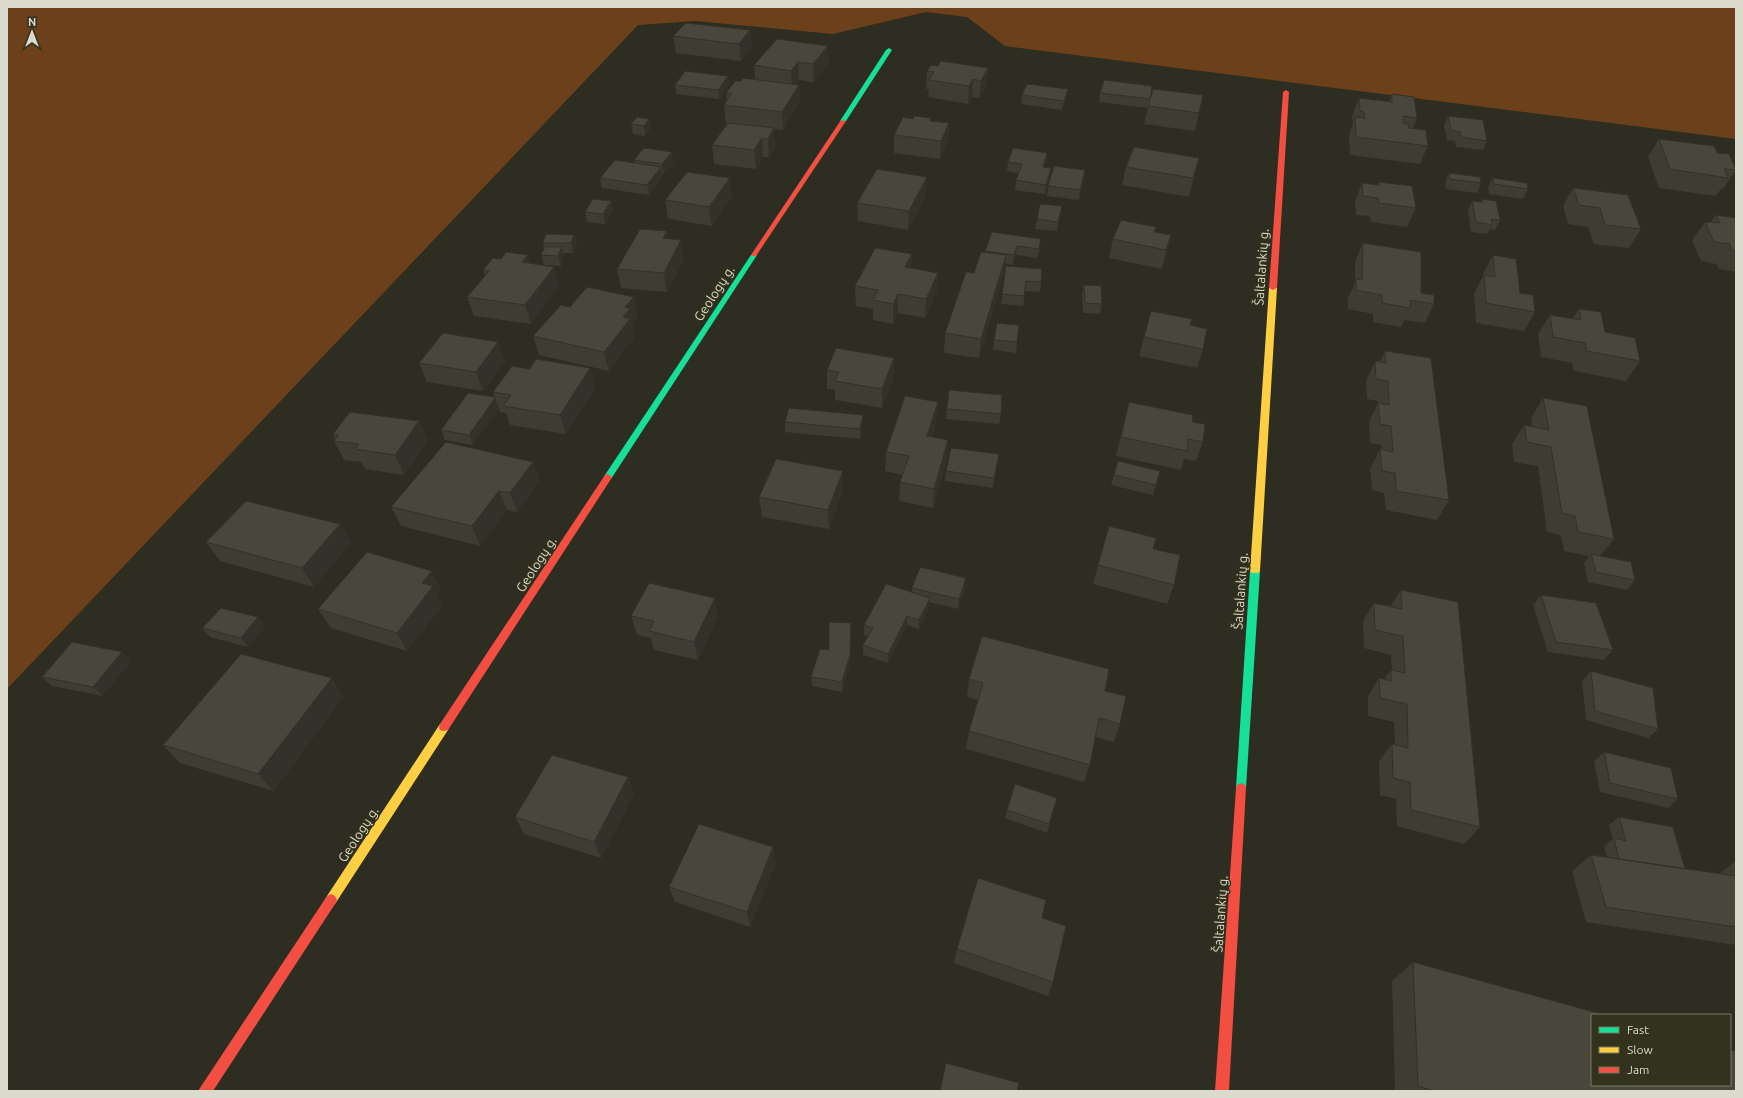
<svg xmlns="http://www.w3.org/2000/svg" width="1743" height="1098" viewBox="0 0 1743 1098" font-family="Ubuntu,sans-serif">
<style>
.green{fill:#6c401a}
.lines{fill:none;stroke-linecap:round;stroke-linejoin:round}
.fast{fill:#16e098;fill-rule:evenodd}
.slow{fill:#ffcf43;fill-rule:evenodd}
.jam{fill:#f24e42;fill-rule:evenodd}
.wall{fill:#3f3c34}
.shaded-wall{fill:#33312a}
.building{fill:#49463c;stroke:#33312a}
.labels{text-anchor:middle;stroke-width:3;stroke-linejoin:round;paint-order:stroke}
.street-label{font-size:13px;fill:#dbdbcd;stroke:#33321c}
</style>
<rect width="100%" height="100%" fill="#2e2d21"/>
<path class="green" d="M7,7H1736V139L1005,46L967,17L926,12L833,34L695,21L638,25L7,689Z"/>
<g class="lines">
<path class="fast" d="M889,48L892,50L846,121L841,122L840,121L886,50Z
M754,253L757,255L611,479H605L604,477L605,475L751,255Z
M1255,567L1258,569L1260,571L1246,788L1245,791L1241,793L1237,791L1236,788L1250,571L1252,569Z"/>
<path class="slow" d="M1273,286L1277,288L1260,571L1258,573H1252L1250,571L1269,288Z
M444,723L448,724L449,727L448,730L335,904L331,906L327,904L325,900L327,896L440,724Z"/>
<path class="jam" d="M1286,90L1289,92L1277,288L1273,290L1269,288L1283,92Z
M841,120L846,121L756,256H752L751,255Z
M608,474L612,477L611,479L448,730L444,731L440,730L439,727L440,724L605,475Z
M1241,783L1245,785L1246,788L1229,1091H1215L1236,788L1237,785Z
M331,894L335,896L337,900L335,904L213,1091H198L327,896Z"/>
</g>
<path class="wall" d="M750,30L752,48L741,61L676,53L673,36Z
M777,39L829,63L814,82L799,80L796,84L799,85L800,102L783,130L774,129L776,147L769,157H763L756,169L714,164L712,145L727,123H726L724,105L727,101L726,93L741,81L755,80L754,65Z
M938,66L988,68L986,86L979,98L972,97L968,104L928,97L929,89H926L927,71Z
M728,76L729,85L719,99L676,94L675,85Z
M1152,86L1149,103L1203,95L1195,131L1144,124L1148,108L1099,102L1100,93Z
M1068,89L1066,98L1062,110L1021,104L1022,95Z
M1392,94L1417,118L1413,128L1428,146L1420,164L1350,155L1349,135L1353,124L1352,116L1359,98L1389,102Z
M1448,116L1487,141L1483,150L1456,147L1455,141L1447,140L1444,125Z
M931,118V121L949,123L948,141L940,159L894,153V135L913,119Z
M649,119L651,128L645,136L633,134L631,124Z
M1659,139L1717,153L1736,170L1723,189H1721L1715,196L1659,188L1648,157Z
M1047,153L1046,162L1044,167L1051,168L1050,177L1045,194L1015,190L1016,180L1019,173L1007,171L1008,162Z
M634,160L674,162L664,174L663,173V176L649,195L602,188L600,178L635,163Z
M1126,167L1195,176L1189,197L1122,185Z
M1085,170L1084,180L1079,200L1047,196L1048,186Z
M1449,173L1481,183L1477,193L1446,189L1445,183Z
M1493,178L1528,189L1523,199L1489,194L1488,187Z
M1379,182L1416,208L1407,227L1371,222L1370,216L1356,215L1355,202L1362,183L1378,185Z
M1573,188L1641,229L1629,248L1594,244L1588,227L1568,224L1563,206Z
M926,196L908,230L858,221L857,203Z
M732,197L712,226L668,219L665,200Z
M1482,199L1500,220L1495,230L1490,229L1487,234L1471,232L1468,210L1472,201L1481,202Z
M611,201L613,211L605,224L587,222L585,212Z
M1062,206L1057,231L1035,229L1037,219Z
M1716,215L1736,218V272L1719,269L1716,264L1701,261L1692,240L1705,222H1711Z
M1156,227L1155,232L1171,235L1167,254L1162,269L1109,258L1113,239Z
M667,231L668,239L684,259L667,292L621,288L617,269Z
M992,232L1040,248L1037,258L1016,255L1013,265L1005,263L1004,274L979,358L944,353L945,333L974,273L985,252Z
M574,235L577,244L573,253H564V256L561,266L545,265L559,286L531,324L474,316L467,297L485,275L483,270L501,259L544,265L541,255L544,248L543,243Z
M1363,243L1434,304L1425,323L1404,320L1401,327L1373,322V314L1348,309V298L1355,283V262Z
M912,254L911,268L938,273L937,292L925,318L898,313L893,324L873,320V309L856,306L855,286Z
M1493,255L1520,293L1535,312L1524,331L1476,323L1474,294L1483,276V274Z
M1006,266L1041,282L1040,292L1025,291L1023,306L1001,304Z
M1084,285L1102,304L1100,314L1083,313L1082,294Z
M634,297L638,316L633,322L634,328L632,330L634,338L609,371L539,355L533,336L570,307Z
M1579,309L1605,332L1640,361L1626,381L1574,371L1572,363L1541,357L1538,334L1550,315L1572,319Z
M1019,325L1016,353L993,350L994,340Z
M1144,337L1203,349L1197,368L1139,356Z
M1385,351L1449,500L1437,520L1386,510L1384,493L1372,490L1370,469L1380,449L1382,450L1381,445L1370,443L1369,422L1378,403V401L1367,399L1366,381L1375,361L1380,362Z
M894,358V377L882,408L835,400V390L827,389V370Z
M505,361L483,391L427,382L419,363Z
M590,368L595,388L566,434L510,425L506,413L500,412L499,408L473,445L445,440L441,430L495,397L493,392L530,369Z
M1543,398L1614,539L1601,555L1635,580L1627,590L1588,582L1584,563L1589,556L1564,551L1561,535L1547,532L1538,466L1514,462L1512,444L1524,425L1532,426L1531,418Z
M938,402L936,421L932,437L947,459L933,508L899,501L900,482L902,475L885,471L886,452Z
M1129,402L1192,422L1203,442L1196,461L1184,459L1181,470L1116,456Z
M947,409L1001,414L999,424L946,419Z
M419,421L428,441L404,475L365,469L361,462L344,460L334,441L335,439L333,434Z
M785,422L863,425L860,439L785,432Z
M999,454L993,488L945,481L946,471Z
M1118,461L1160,471L1153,495L1111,485Z
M533,462L540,481L517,512L507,510L480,546L401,526L391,507Z
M843,490L829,529L762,517L759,497Z
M340,524L351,543L314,587L220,561L206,542Z
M1153,549L1174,585L1167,604L1093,584L1098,565Z
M912,588H965L958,609L929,602V608L919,629L907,625L888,663L863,655V645L868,636L864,635V625L912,593Z
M441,589L437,594L443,605L407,651L331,628L318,609Z
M1401,590L1480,827L1464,844L1397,826L1396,799L1380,795L1379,761L1392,744H1395L1394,722L1368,716V696L1379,678L1384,679L1391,670H1392L1391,655L1364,648L1363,621L1374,603L1391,606Z
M1541,595L1613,650L1604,660L1548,652L1533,605Z
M631,616L718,617L698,660L654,650L651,638L637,635Z
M258,617L265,627L248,647L210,637L202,628Z
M851,623V633L850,664L842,692L812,686L811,677L829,650Z
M122,652L131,661L103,696L52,686L42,677Z
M1591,671L1658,729L1648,738L1586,720L1582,681Z
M969,679L1105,691L1120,724L1114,742L1095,737L1090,765L1084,782L966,749L969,731L978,700L967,697Z
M344,696L274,791L180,763L163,745Z
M1604,752L1678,799L1668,808L1600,792L1594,761Z
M628,777L634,794L601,858L524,834L515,817Z
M1057,798L1047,833L1005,818L1007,810Z
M1619,817L1685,869L1721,874V872L1736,861V945L1586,922L1572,871L1591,855L1607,857L1604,846L1613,839L1609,825Z
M773,847L776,863L750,927L675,902L669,887Z
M957,949L1053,982L1048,996L954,963Z
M1413,962L1736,1091H1395L1392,981Z"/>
<path class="shaded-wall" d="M750,30L752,48L741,61L739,44Z
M828,46L829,63L814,82L813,64Z
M798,62L799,80L792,89L791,71Z
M988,68L986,86L979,98L981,81Z
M728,76L729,85L719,99L718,90Z
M973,79L972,97L968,104L969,86Z
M799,85L800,102L783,130L782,112Z
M1068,89L1066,98L1062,110L1064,101Z
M649,119L651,128L645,136L644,126Z
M949,123L948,141L940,159L941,141Z
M774,128L776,147L769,157L768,139Z
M762,138L763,157L756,169L754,150Z
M672,152L674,162L664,174L662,164Z
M1047,153L1046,162L1041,176L1043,167Z
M1199,158L1195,176L1189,197L1193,178Z
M661,167L663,176L649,195L647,185Z
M1051,168L1050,177L1045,194L1046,185Z
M1085,170L1084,180L1079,200L1080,190Z
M927,177L926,196L908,230L909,211Z
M730,178L732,197L712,226L709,207Z
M611,201L613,211L605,224L603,214Z
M1062,206L1057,231L1058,222Z
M667,231L670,250L663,238Z
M574,235L577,244L573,253L571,243Z
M1171,235L1167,254L1162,269L1166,250Z
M1041,239L1040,248L1037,258L1039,249Z
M681,240L684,259L667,292L664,273Z
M1017,246L1016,255L1013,265L1014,255Z
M562,247L564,256L561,266L558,256Z
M912,254L911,273L905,267Z
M528,255L533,274L522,262Z
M1006,255L1004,274L979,358L981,339Z
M554,267L559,286L531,324L525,305Z
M938,273L937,292L925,318L926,299Z
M898,294V313L893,324V304Z
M634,297L638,316L633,322L634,328L632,330L634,338L609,371L604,352L623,317L625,307Z
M498,342L505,361L483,391L476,372Z
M894,358V377L882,408V389Z
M590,368L595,388L566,434L560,415Z
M495,398L499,408L473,445L469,435Z
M938,402L936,421L926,456L927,436Z
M863,415V425L860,439V429Z
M419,421L428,441L404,475L395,455Z
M948,440L947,459L933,508L934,489Z
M999,454L997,464L993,488L994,478Z
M533,462L540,481L517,512L510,493Z
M843,471V490L829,529L828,510Z
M499,491L507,510L480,546L472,526Z
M340,524L351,543L314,587L302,568Z
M432,571L441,589L437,594L443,605L407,651L397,633L422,583Z
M966,578L965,588L958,609L959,599Z
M715,598L718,617L698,660L694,642Z
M930,598L929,608L919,629V620Z
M907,616V625L888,663V654Z
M258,617L265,627L248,647L241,638Z
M851,623V633L850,664L842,692V682Z
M122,652L131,661L103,696L93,687Z
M332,678L344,696L274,791L258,774Z
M628,777L634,794L601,858L594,842Z
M773,847L776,863L750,927L747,912Z"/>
<path class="building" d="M686,23L750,30L739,44L673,36Z
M777,39L828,46L813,64L798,62L791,71L754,65Z
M941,61L988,68L981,81L973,79L969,86L929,80L934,72L927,71L931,65L938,66Z
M685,71L728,76L718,90L675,85Z
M743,78L799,85L782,112L724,105L732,93H726L735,81H741Z
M1104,80L1152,86L1150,99L1100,93Z
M1027,84L1068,89L1064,101L1022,95Z
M1153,89L1203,95L1199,113L1148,106Z
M1392,94L1414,97L1417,118L1403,116V123L1408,124L1409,128L1426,130L1428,146L1356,137L1355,117L1365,118L1364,112L1360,111L1359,98L1392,102Z
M914,116L931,118L930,121L949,123L941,141L894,135L903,117L913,119Z
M1448,116L1483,120L1487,141L1461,137L1460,132L1451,130Z
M637,117L649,119L644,126L631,124Z
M728,123L774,128L768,139L762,138L754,150L712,145Z
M1659,139L1714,146L1717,153L1729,154L1736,170L1724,169L1728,178L1670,169Z
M1134,147L1199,158L1193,178L1126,167Z
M644,148L672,152L662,164L634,160Z
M1013,148L1047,153L1043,167L1051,168L1046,185L1016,180L1022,164L1008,162Z
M615,160L661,167L647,185L600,178Z
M1054,166L1085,170L1080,190L1048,186Z
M877,169L927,177L909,211L857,203Z
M687,172L730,178L709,207L665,200Z
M1449,173L1480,177L1481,183L1450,179Z
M1493,178L1527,183L1528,189L1494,184Z
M1379,182L1412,186L1416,208L1379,203L1378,198L1363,196L1362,183L1379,185Z
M1573,188L1628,195L1641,229L1605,225L1600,208L1579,205Z
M593,199L611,201L603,214L585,212Z
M1482,199L1496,201L1500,220L1491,219L1492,225L1476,222L1472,201L1483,202Z
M1040,204L1062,206L1058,222L1037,219Z
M1716,215L1736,218V251L1732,250L1730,244L1714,242L1705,222L1720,223Z
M1121,220L1156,227L1154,232L1171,235L1166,250L1113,239Z
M640,229L667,231L663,238L681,240L664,273L617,269Z
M992,232L1041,239L1039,249L1017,246L1014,255L985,251Z
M546,234L574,235L571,243H543Z
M1363,243L1421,252V293L1434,295V304L1410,300V308L1382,303V295L1356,290V279L1362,280Z
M545,247H562L558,256L541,255Z
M875,248L912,254L905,267L938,273L926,299L898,294L893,304L873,300L878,290L855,286Z
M506,252L528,255L522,262L554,267L525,305L467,297L489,271L483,270L493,258L501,259Z
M981,252L1006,255L981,339L945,333L966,272L974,273Z
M1493,255L1516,259L1520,293L1533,295L1535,312L1486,303L1484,275L1495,277Z
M1006,266L1042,269L1041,282L1026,281L1024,296L1002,294Z
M1084,285L1101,286L1102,304L1085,303Z
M587,287L634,297L625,307L630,309L623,317L630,319L604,352L533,336L561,305L570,307Z
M1579,309L1601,312L1605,332L1635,338L1640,361L1587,351L1585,343L1553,337L1550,315L1581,320Z
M1151,311L1192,319L1190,325L1207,329L1203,349L1144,337Z
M997,323L1019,325L1017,342L994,340Z
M443,333L498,342L476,372L419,363Z
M836,348L894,358L882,389L835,381L839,372L827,370Z
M1385,351L1431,358L1449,500L1396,491L1395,473L1382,471L1380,449L1393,452L1391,426L1380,424L1378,403L1389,405L1388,381L1376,379L1375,361L1386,363Z
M536,359L590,368L560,415L503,406L511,395L493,392L512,366L530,369Z
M949,390L1002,395L1001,414L947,409Z
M468,393L495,397V398L469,435L441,430Z
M905,396L938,402L927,436L948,440L934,489L900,482L909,456L886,452Z
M1543,398L1587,406L1614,539L1578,532L1575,516L1562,513L1551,447L1527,442L1524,425L1549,430Z
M1129,402L1193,415L1192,422L1205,424L1203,442L1188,439L1187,451L1121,437Z
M789,408L863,415L860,429L785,422Z
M350,412L419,421L395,455L355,449L359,444L334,441L339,435L333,434Z
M446,442L533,462L510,493L499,491L472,526L391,507Z
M951,448L999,454L994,478L946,471Z
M776,459L843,471L828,510L759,497Z
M1118,461L1160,471L1156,485L1114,475Z
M246,501L340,524L302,568L206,542Z
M1109,526L1156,538L1153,549L1180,555L1174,585L1098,565Z
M367,552L432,571L422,583L433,586L397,633L318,609Z
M1591,554L1631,562L1635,580L1596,572Z
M920,567L966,578L959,599L912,588Z
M649,583L715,598L694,642L649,631L654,621L631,616Z
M886,584L930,598L919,620L907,616L888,654L863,645L873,628L864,625Z
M1401,590L1458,602L1480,827L1411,810L1410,782L1393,778L1392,744L1408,748L1407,704L1380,698L1379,678L1391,681V670L1405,673L1403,636L1375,630L1374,603L1402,609Z
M1541,595L1596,603L1613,650L1556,642Z
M221,608L258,617L241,638L202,628Z
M829,622L851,623L850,655L842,682L811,677L820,649L829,650Z
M982,636L1109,669L1105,691L1126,696L1120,724L1099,718L1090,765L969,731L983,683L969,679Z
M72,642L122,652L93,687L42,677Z
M241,654L332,678L258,774L163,745Z
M1591,671L1653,688L1658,729L1595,711Z
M1604,752L1671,768L1678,799L1610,783Z
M552,755L628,777L594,842L515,817Z
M1015,784L1057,798L1049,824L1007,810Z
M1619,817L1673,827L1685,869L1619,859L1614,838L1626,841Z
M699,824L773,847L747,912L669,887Z
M1591,855L1736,876V927L1606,907Z
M978,878L1046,900L1042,918L1066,926L1053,982L957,949Z
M1413,962L1605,1015H1592V1085H1730V1050L1736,1051V1091H1435L1418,1086Z
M946,1063L1019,1083L1017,1091H940Z"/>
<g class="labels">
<g class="street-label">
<text transform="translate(1261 267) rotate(-86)" y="5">Šaltalankių g.</text>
<text transform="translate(714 293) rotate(-57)" y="5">Geologų g.</text>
<text transform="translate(536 564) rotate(-57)" y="5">Geologų g.</text>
<text transform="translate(1240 591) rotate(-86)" y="5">Šaltalankių g.</text>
<text transform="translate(358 834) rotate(-57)" y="5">Geologų g.</text>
<text transform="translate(1220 914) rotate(-86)" y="5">Šaltalankių g.</text>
</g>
</g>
<rect width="1743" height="1098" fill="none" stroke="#dbdbcd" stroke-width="16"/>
<rect x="1591" y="1014" width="140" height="72" fill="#33321c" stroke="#767663"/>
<rect x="1599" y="1027" width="20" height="6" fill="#16e098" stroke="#767663"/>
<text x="1627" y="1034" font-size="12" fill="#dbdbcd">Fast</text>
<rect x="1599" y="1047" width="20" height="6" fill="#ffcf43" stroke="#767663"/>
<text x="1627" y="1054" font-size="12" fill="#dbdbcd">Slow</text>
<rect x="1599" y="1067" width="20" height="6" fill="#f24e42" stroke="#767663"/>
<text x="1627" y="1074" font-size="12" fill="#dbdbcd">Jam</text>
<g transform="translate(32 32)" stroke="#33321c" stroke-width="3" paint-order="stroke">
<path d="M0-3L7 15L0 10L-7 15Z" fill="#dbdbcd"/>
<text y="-6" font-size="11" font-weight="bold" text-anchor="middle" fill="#dbdbcd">N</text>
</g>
</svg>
